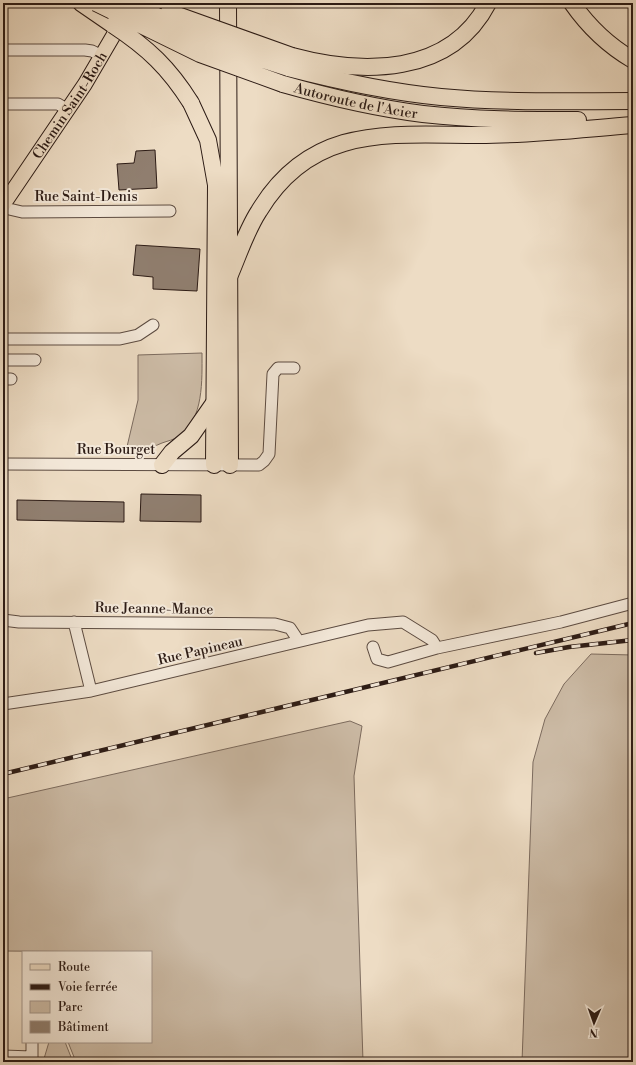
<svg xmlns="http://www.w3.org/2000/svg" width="636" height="1065" viewBox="0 0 636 1065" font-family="'Libre Bodoni',serif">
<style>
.green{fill:#ccbba6;stroke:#7c6b5e}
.building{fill:#907f70;stroke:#2c1b15}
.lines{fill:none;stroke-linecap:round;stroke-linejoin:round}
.minor-casing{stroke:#5c4b41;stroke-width:13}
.major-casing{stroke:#2c1b15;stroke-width:16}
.highway-casing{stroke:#2c1b15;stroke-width:18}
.minor{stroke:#f3e8d9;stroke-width:11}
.major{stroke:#eddcc4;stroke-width:14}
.highway{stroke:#eddcc4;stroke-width:16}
.rail-casing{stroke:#2c1b15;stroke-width:4.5}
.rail{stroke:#f3e8d9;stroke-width:3;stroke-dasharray:9;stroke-linecap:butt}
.highway-bridge-casing{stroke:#2c1b15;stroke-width:18;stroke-linecap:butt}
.highway-bridge{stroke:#eddcc4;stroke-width:16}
.labels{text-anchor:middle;stroke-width:4;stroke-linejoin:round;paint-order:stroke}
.street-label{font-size:14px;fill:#2c1b15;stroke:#f3e8d9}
</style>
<rect width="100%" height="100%" fill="#eddcc4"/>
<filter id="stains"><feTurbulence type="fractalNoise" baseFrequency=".005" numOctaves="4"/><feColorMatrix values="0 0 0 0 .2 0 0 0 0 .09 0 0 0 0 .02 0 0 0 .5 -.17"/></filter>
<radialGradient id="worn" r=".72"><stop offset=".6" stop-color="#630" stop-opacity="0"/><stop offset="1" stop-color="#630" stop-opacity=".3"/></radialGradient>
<path class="green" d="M202,353C202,379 204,420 179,436C174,440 167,441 162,443C148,449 142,452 126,451L138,400V355Z
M591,654L633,655V1062H522L533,762L545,719L564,684Z
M350,721L362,726L354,776L363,1062H76L68,1042H151V952L3,951V799Z
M49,1042H65L73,1062H43Z"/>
<path class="building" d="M155,150L157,188L119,190L117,164L134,163L136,151Z
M136,245L200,249L197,291L153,289V277L133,275Z
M141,494L201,495V522L140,521Z
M17,500L124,502V522L17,520Z"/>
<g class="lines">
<g class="minor-casing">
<path id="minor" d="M3,50H85L92,51L102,56
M3,104H58L68,110
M3,206L9,209L22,212L170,211
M3,339H120L138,335L153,325
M3,360H35
M3,379H11
M3,464L259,465L264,461L269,454L273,374L278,368H294
M3,620L19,622L275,624L290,628L298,640
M74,622L91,691
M373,647L377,659L388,662L437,648L561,622L633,603
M3,704L91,691L368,625L403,622L432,640L437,648
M3,1056L32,1057
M32,1062V1042"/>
</g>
<g class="major-casing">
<g id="major">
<path id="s1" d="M3,205L85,84L123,19"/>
</g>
</g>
<g class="highway-casing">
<g id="highway">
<path d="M81,3L113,25"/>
<path d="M228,3L230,465"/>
<path d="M572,3C588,26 609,46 633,60"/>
<path d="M292,56C362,75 450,76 488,3"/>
<path d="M288,68C338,81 389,92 441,97C505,103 569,101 633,101"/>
<path id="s2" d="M283,84C329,97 375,108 423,114C475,120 526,120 578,120"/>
<path d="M191,103L208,140L216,185L214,465"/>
<path d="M229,277C239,254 246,231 259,211C312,123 391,135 479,135C531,135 582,129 633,125"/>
<path d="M162,465L172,452L191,436L214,403"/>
</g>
</g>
<use href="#minor" class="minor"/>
<use href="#major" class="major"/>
<use href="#highway" class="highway"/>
<g class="rail-casing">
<path id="rail" d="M536,653L569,647L633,640
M3,774L633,623"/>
</g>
<use href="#rail" class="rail"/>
<g class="highway-bridge-casing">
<path id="highway-bridge" d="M96,3L200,54L283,84
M130,3L215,44L288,68
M169,12L292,56
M113,25C148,48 169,68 191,103"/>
</g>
<use href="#highway-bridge" class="highway-bridge"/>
</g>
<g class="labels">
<g class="street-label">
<text dy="5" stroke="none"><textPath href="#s2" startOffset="75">Autoroute de l'Acier</textPath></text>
<text dy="5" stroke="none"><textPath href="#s1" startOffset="120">Chemin Saint-Roch</textPath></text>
<text x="86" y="201">Rue Saint-Denis</text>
<text x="116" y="454">Rue Bourget</text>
<text transform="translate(154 608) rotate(1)" y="5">Rue Jeanne-Mance</text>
<text transform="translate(200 650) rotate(-13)" y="5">Rue Papineau</text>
</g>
</g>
<rect width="636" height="1065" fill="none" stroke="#eddcc4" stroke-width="16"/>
<rect x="4" y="4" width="628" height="1057" fill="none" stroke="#2c1b15" stroke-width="2"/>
<rect x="8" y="8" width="620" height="1049" fill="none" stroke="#2c1b15"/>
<rect x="22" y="951" width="130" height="92" fill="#f3e8d9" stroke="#a3968b"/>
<rect x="30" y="964" width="20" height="6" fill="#eddcc4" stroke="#a3968b"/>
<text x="58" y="971" font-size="12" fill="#2c1b15">Route</text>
<rect x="30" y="984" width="20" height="6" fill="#2c1b15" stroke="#a3968b"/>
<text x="58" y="991" font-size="12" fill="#2c1b15">Voie ferrée</text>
<rect x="30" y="1001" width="20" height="12" fill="#ccbba6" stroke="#a3968b"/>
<text x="58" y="1011" font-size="12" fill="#2c1b15">Parc</text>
<rect x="30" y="1021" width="20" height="12" fill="#907f70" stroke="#a3968b"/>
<text x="58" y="1031" font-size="12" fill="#2c1b15">Bâtiment</text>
<g transform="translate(594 1023) rotate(182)" stroke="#f3e8d9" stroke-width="3" paint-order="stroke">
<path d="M0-3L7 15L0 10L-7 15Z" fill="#2c1b15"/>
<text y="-6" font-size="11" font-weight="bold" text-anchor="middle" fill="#2c1b15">N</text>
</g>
<rect width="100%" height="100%" filter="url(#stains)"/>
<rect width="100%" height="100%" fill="url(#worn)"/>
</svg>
